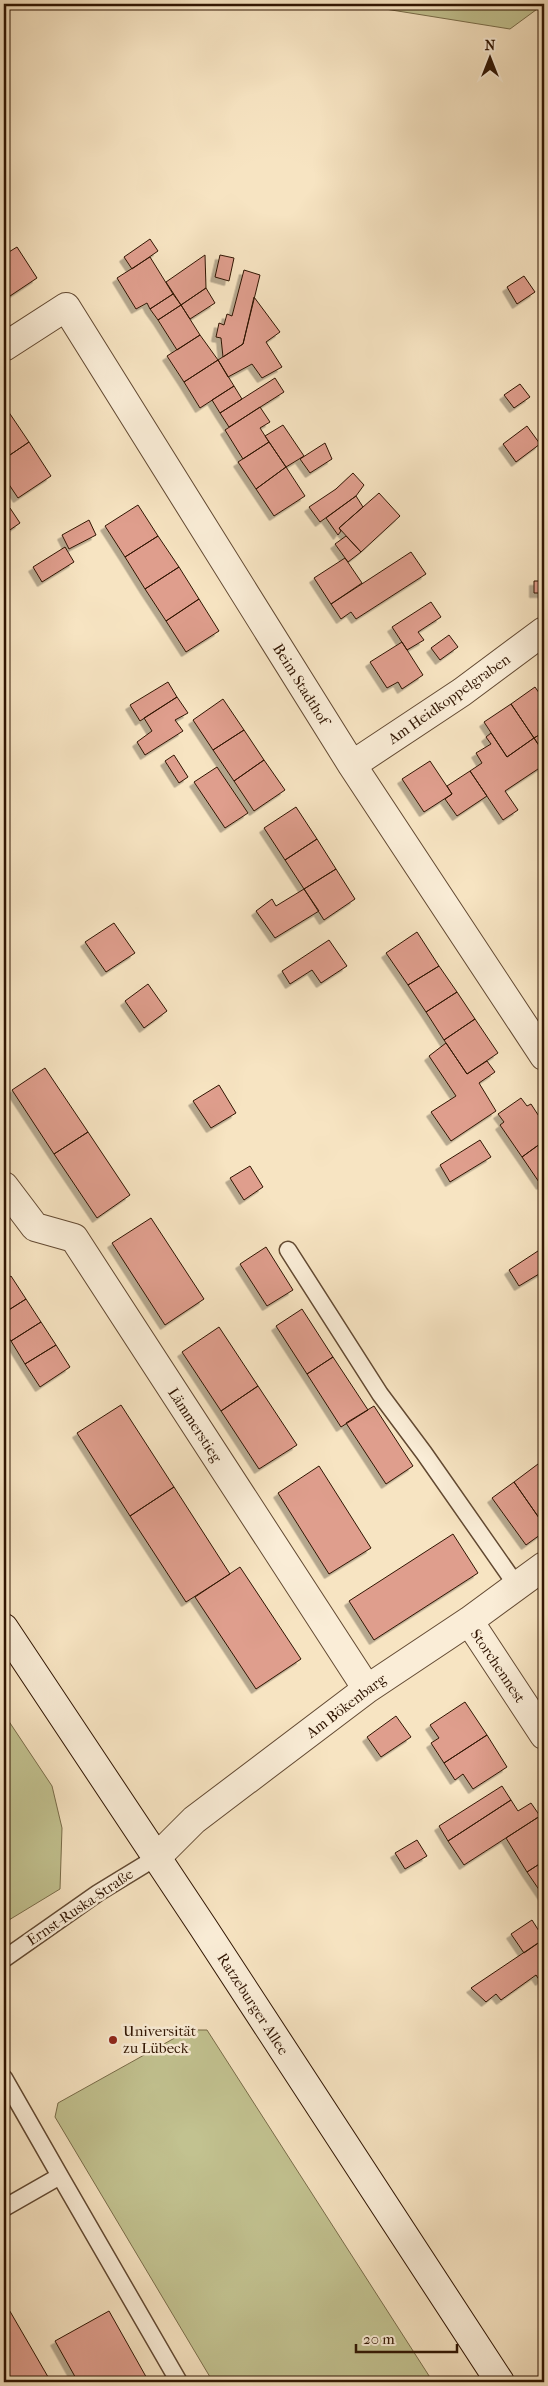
<svg xmlns="http://www.w3.org/2000/svg" width="548" height="2386" viewBox="0 0 548 2386" font-family="'IM FELL French Canon',serif">
<style>
.green{fill:#c2c290;stroke:#796c49}
.building{fill:#df9e8d;stroke:#301502;filter:url(#shadow)}
.lines{fill:none;stroke-linecap:round;stroke-linejoin:round}
.service-casing{stroke:#624932;stroke-width:19}
.minor-casing{stroke:#624932;stroke-width:30}
.secondary-casing{stroke:#301502;stroke-width:30}
.service{stroke:#faedd7;stroke-width:16}
.minor{stroke:#faedd7;stroke-width:28}
.secondary{stroke:#faedd7;stroke-width:28}
.poi-dot{fill:#8f2418;stroke:#faedd7;stroke-width:2}
.labels{text-anchor:middle;stroke-width:5;stroke-linejoin:round;paint-order:stroke}
.street-label{font-size:15px;fill:#301502;stroke:#faedd7}
.poi-label{font-size:15px;fill:#301502;stroke:#faedd7;text-anchor:start}
</style>
<defs>
<filter id="shadow"><feDropShadow dx="-4.5" dy="4.5" stdDeviation="0" flood-color="#0004"/></filter>
</defs>
<rect width="100%" height="100%" fill="#f7e4c2"/>
<filter id="stains"><feTurbulence type="fractalNoise" baseFrequency=".004" numOctaves="4"/><feColorMatrix values="0 0 0 0 .2 0 0 0 0 .09 0 0 0 0 .02 0 0 0 .5 -.17"/></filter>
<radialGradient id="worn" r=".72"><stop offset=".6" stop-color="#630" stop-opacity="0"/><stop offset="1" stop-color="#630" stop-opacity=".3"/></radialGradient>
<path class="green" d="M354,4H544L510,29Z
M4,1714L52,1786L62,1828L60,1889L4,1923Z
M189,2030H207L433,2382H213L55,2117L58,2103Z"/>
<path class="building" d="M150,239L158,251L132,269L124,257Z
M17,247L37,278L4,300V255Z
M205,255L206,288L181,305L166,282Z
M220,255L234,258L229,281L215,277Z
M150,257L173,294L150,309L147,303L136,309L117,278Z
M244,270L260,275L243,344L223,357L221,338L216,337L219,323L224,325L227,314L232,316Z
M524,276L535,292L517,304L507,287Z
M206,288L215,303L190,319L181,305Z
M173,294L181,305L158,320L150,309Z
M254,297L280,332L266,342L282,367L262,378L252,364L228,377L218,360L243,344Z
M181,305L200,335L177,350L158,320Z
M200,335L218,360L184,382L167,356Z
M218,360L234,386L200,408L184,382Z
M275,378L284,392L229,427L220,413Z
M520,384L530,397L514,408L504,395Z
M234,386L242,399L220,413L212,400Z
M260,407L270,422L260,428L269,442L243,459L225,430Z
M6,408L29,442L4,459V409Z
M283,425L304,456L286,467L265,436Z
M527,426L540,444L516,462L503,444Z
M29,442L51,476L18,498L4,477V459Z
M269,442L286,467L256,489L238,462Z
M325,443L332,459L310,473L300,459Z
M286,467L305,496L274,516L256,489Z
M353,473L364,485L356,496L320,522L309,507L336,489Z
M379,493L400,516L361,552L339,528Z
M356,496L363,507L339,528L341,531L338,535L326,518Z
M138,505L158,536L125,557L105,526Z
M10,508L20,523L4,534V512Z
M89,520L96,535L69,549L62,535Z
M158,536L179,567L145,589L125,557Z
M346,536L361,552L348,562L335,544Z
M65,547L74,562L42,582L33,567Z
M411,552L426,574L356,619L351,612L341,619L331,604Z
M345,558L362,583L331,604L314,578Z
M179,567L199,599L166,621L145,589Z
M534,581H544V593H534Z
M199,599L219,631L186,652L166,621Z
M431,602L441,617L418,632L424,640L407,650L392,627Z
M449,635L458,647L440,660L431,648Z
M402,642L423,675L402,689L398,682L387,688L370,662Z
M168,682L177,697L140,721L130,705Z
M535,687L544,700V732L534,738L511,704Z
M177,697L188,713L175,720L183,731L145,755L137,742L152,731L144,718Z
M223,699L244,730L213,750L193,720Z
M511,704L534,738L507,757L484,722Z
M244,730L264,760L234,781L213,750Z
M544,732V753L534,738Z
M491,733L507,757L534,738L544,753V765L505,791L518,810L503,820L470,771L482,763L476,753L491,744L486,737Z
M174,755L188,777L179,783L165,761Z
M264,760L285,790L254,811L234,781Z
M430,761L452,794L424,812L402,779Z
M217,767L248,813L225,828L194,782Z
M470,771L487,796L457,816L445,799L452,794L447,786Z
M296,807L317,839L285,860L264,828Z
M317,839L336,869L304,889L285,860Z
M336,869L355,899L324,920L304,889Z
M304,889L319,911L275,938L256,911L272,899L276,906Z
M114,923L135,953L106,972L85,942Z
M417,932L439,966L408,985L386,953Z
M329,940L347,966L321,983L312,970L290,984L282,971Z
M439,966L457,992L426,1012L408,985Z
M148,984L167,1011L144,1028L125,1001Z
M457,992L475,1019L444,1040L426,1012Z
M475,1019L498,1053L467,1074L444,1040Z
M446,1043L467,1074L487,1061L495,1072L479,1083L496,1111L451,1141L431,1112L456,1096L429,1056Z
M45,1068L88,1132L54,1154L12,1090Z
M219,1085L236,1113L211,1128L193,1101Z
M521,1098L527,1106L531,1104L544,1124V1141L522,1157L500,1125L504,1122L498,1114Z
M88,1132L130,1195L97,1218L54,1154Z
M480,1140L491,1157L450,1182L440,1165Z
M544,1141V1183L541,1185L522,1157Z
M250,1166L263,1187L244,1200L230,1178Z
M151,1218L204,1299L165,1325L112,1243Z
M266,1247L293,1290L267,1306L240,1264Z
M544,1247V1271L519,1286L509,1270Z
M11,1276L26,1299L4,1313V1281Z
M26,1299L41,1322L11,1341L4,1331V1313Z
M302,1309L333,1357L307,1374L276,1326Z
M41,1322L56,1345L25,1364L11,1341Z
M219,1327L258,1386L221,1411L182,1352Z
M56,1345L70,1367L40,1387L25,1364Z
M333,1357L368,1410L341,1427L307,1374Z
M258,1386L297,1445L259,1469L221,1411Z
M121,1405L174,1487L130,1516L77,1433Z
M374,1406L413,1466L386,1484L346,1423Z
M544,1460V1473L538,1464Z
M538,1464L544,1473V1525L514,1482Z
M319,1466L371,1548L329,1574L278,1493Z
M514,1482L544,1525V1532L526,1545L492,1498Z
M174,1487L230,1574L186,1602L130,1516Z
M453,1534L478,1573L374,1640L349,1601Z
M240,1567L301,1659L256,1689L195,1597Z
M465,1702L487,1735L444,1763L431,1743L439,1738L430,1725Z
M396,1716L411,1737L381,1757L367,1737Z
M487,1735L507,1767L473,1789L463,1774L455,1780L444,1763Z
M502,1786L511,1800L448,1841L439,1826Z
M511,1800L518,1811L531,1803L540,1816L464,1865L448,1841Z
M540,1816L544,1823V1861L527,1872L506,1838Z
M417,1840L427,1856L405,1869L395,1853Z
M544,1861V1897L527,1872Z
M532,1920L544,1939L524,1953L511,1934Z
M544,1939V1978L540,1981L536,1975L501,2000L496,1994L486,2002L471,1988Z
M4,2301L51,2382H4Z
M109,2311L149,2382H78L55,2341Z"/>
<g class="lines">
<g class="service-casing">
<path id="service" d="M288,1250L380,1394L424,1453L517,1586
M4,1959L98,1893L157,1857
M4,2078L60,2176
M4,2208L60,2176L179,2382"/>
</g>
<g class="minor-casing">
<path id="minor" d="M4,347L66,307L352,765L544,1056
M352,765L462,692L544,631
M4,1186L35,1227L74,1238L367,1689
M469,1621L544,1735
M157,1857L194,1820L367,1689L469,1621L544,1566"/>
</g>
<g class="secondary-casing">
<path id="secondary" d="M4,1628L203,1927L500,2382"/>
</g>
<use href="#service" class="service"/>
<use href="#minor" class="minor"/>
<use href="#secondary" class="secondary"/>
</g>
<circle class="poi-dot" cx="113" cy="2040" r="5"/>
<g class="labels">
<g class="street-label">
<text transform="translate(301 684) rotate(58)" y="5">Beim Stadthof</text>
<text transform="translate(449 699) rotate(-35)" y="5">Am Heidkoppelgraben</text>
<text transform="translate(195 1425) rotate(57)" y="5">Lämmerstieg</text>
<text transform="translate(498 1666) rotate(56)" y="5">Storchennest</text>
<text transform="translate(346 1706) rotate(-37)" y="5">Am Bökenbarg</text>
<text transform="translate(80 1907) rotate(-34)" y="5">Ernst-Ruska-Straße</text>
<text transform="translate(253 2004) rotate(57)" y="5">Ratzeburger Allee</text>
</g>
<g class="poi-label">
<text x="123" y="2036">Universität<tspan x="123" dy="17">zu Lübeck</tspan></text>
</g>
</g>
<rect width="548" height="2386" fill="none" stroke="#f7e4c2" stroke-width="20"/>
<rect x="5" y="5" width="538" height="2376" fill="none" stroke="#301502" stroke-width="2.5"/>
<rect x="10" y="10" width="528" height="2366" fill="none" stroke="#301502"/>
<g transform="translate(490 58)" stroke="#faedd7" stroke-width="4" paint-order="stroke">
<path d="M0-4L9 19L0 12L-9 19Z" fill="#301502"/>
<text y="-8" font-size="14" font-weight="bold" text-anchor="middle" fill="#301502">N</text>
</g>
<path d="M356 2344v8h101v-8" fill="none" stroke="#301502" stroke-width="2.5"/>
<text x="363" y="2344" font-size="15" fill="#301502" stroke="#faedd7" stroke-width="4" paint-order="stroke">20 m</text>
<rect width="100%" height="100%" filter="url(#stains)"/>
<rect width="100%" height="100%" fill="url(#worn)"/>
</svg>
